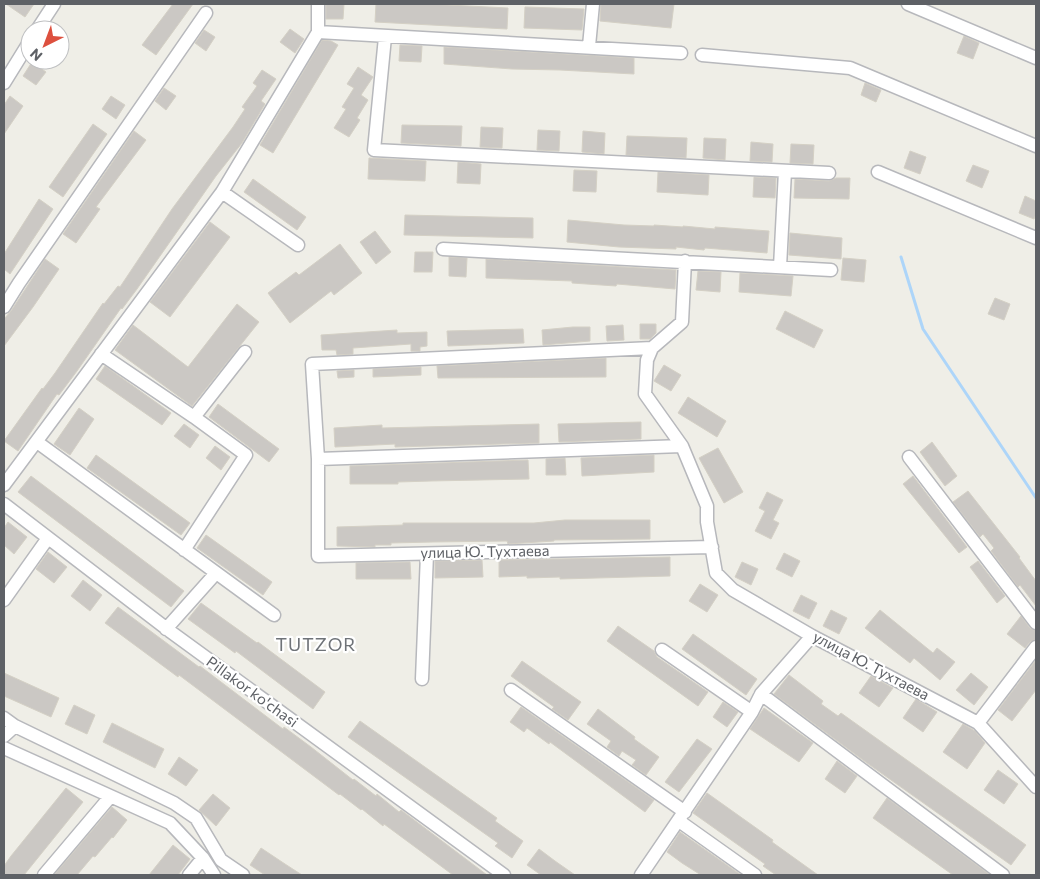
<svg xmlns="http://www.w3.org/2000/svg" width="1040" height="879" viewBox="0 0 1040 879" font-family="Commissioner,sans-serif">
<style>
.lines{fill:none;stroke-linecap:round;stroke-linejoin:round}
.stream{stroke:#add5f9;stroke-width:3}
.building{fill:#cbc8c4;stroke:#d4d0c5}
.minor-casing{stroke:#b7b8bc;stroke-width:15}
.minor{stroke:#fff;stroke-width:12}
.labels{text-anchor:middle;stroke-width:4.5;stroke-linejoin:round;paint-order:stroke}
.street-label{font-size:15px;fill:#5e6166;stroke:#fff}
.quarter-label{font-size:18px;letter-spacing:1px;fill:#6f7378;stroke:#fff}
</style>
<rect width="100%" height="100%" fill="#efeee7"/>
<g class="lines">
<path class="stream" d="M901,257L923,329L1036,498"/>
</g>
<path class="building" d="M6,4H34L25,17Z
M173,4H193L156,55L142,45Z
M326,4H344L343,19H326Z
M376,4H428L508,8L507,29L375,22Z
M601,4H674L671,28L600,21Z
M525,7L584,9L582,30L524,28Z
M290,29L304,39L295,53L280,42Z
M204,30L215,37L206,51L195,43Z
M964,36L979,43L973,59L957,53Z
M322,40L331,41L338,45L273,153L260,145Z
M400,45L422,46L421,62L399,61Z
M444,47L634,58V74L560,70L512,69L444,64Z
M32,62L46,72L36,85L23,76Z
M358,67L373,77L361,95L368,100L357,118L360,120L349,137L334,128L346,109L342,107L354,88L347,84Z
M262,70L276,79L261,101L265,104L242,143L216,176L137,289L122,309L121,308L77,371L59,395L57,394L18,451L4,441L42,388L43,389L55,373L103,303L104,304L118,286L120,287L172,209L233,127L245,109L242,107L257,86L253,83Z
M865,83L881,90L876,102L861,95Z
M164,88L176,96L166,110L155,101Z
M10,96L23,106L4,134V105Z
M111,96L125,105L116,119L102,109Z
M93,124L107,134L63,197L49,187Z
M402,125L462,126L461,146L401,143Z
M481,127L503,128L502,148L480,147Z
M538,130L560,131L559,151L537,150Z
M134,131L146,140L96,207L100,209L76,243L63,234Z
M583,131L605,133L604,154L582,152Z
M627,136L687,138L686,158L626,155Z
M704,138L726,139L725,160L703,158Z
M751,142L773,144L772,162L750,161Z
M791,144L814,145L813,164L790,163Z
M910,151L926,157L920,174L904,168Z
M369,158L426,161L425,181L368,179Z
M458,162L481,164L480,184L457,183Z
M973,165L989,171L982,188L966,181Z
M574,170L597,171L596,192L573,191Z
M658,172L709,175L708,195L657,192Z
M754,177L776,178L775,198L753,197Z
M836,178H850L849,199L794,198L795,179L829,181Z
M253,179L306,217L297,230L244,192Z
M1025,196L1036,201V214L1034,219L1019,213Z
M39,199L53,209L10,274L4,269V254Z
M405,215L533,218V238L404,235Z
M568,220L624,225L654,226V225L683,227V226L715,229V227L769,231L767,253L705,248L704,250L676,247V249L619,247L567,242Z
M210,222L230,237L170,317L150,302Z
M375,231L391,252L376,264L360,242Z
M790,233L842,238L841,259L789,255Z
M340,244L362,273L334,295L331,291L290,323L268,293L296,272L299,275Z
M415,252H433L432,272H414Z
M449,257L467,258L466,277L449,276Z
M843,258L866,260L864,282L841,280Z
M45,259L59,269L33,307L4,346V319L11,311Z
M486,259L676,270L675,289L617,284L616,286L572,283V281L486,278Z
M698,271L721,272L720,292L696,290Z
M740,273L793,276L791,296L739,292Z
M995,298L1010,304L1004,320L988,314Z
M237,304L259,322L192,406L115,350L133,325L188,367Z
M785,311L823,330L814,348L776,329Z
M640,324H656V333L650,339H640Z
M623,325L624,340L607,341L606,326Z
M573,327H590V341L543,345L542,330Z
M523,329L524,343L448,346L447,331Z
M397,330V333L427,332V346L420,347V351H411V344L353,348V354L337,355L336,350H322L321,335Z
M606,358V377L438,378L437,366Z
M664,365L681,375L671,391L654,381Z
M105,366L171,413L162,425L96,379Z
M421,367V375L373,377V369Z
M354,370V377L338,378L337,371Z
M688,397L726,421L717,437L678,413Z
M218,404L279,449L269,462L209,417Z
M79,408L94,419L70,455L54,444Z
M641,422V439L559,442L558,424Z
M184,424L199,435L190,448L174,436Z
M539,424V443L395,447V444L335,447L334,428L382,425V428Z
M932,442L957,476L945,486L920,452Z
M215,446L230,457L221,470L206,458Z
M718,448L743,492L724,503L699,458Z
M96,455L190,523L181,535L87,468Z
M654,455V472L582,476L581,458Z
M565,458L566,475H546V459Z
M528,460L529,479L431,481L398,482V484H350V466Z
M31,476L184,591L171,607L18,492Z
M913,476L967,547L959,553L903,484Z
M968,491L1020,557L1019,558L1036,581V606L1020,585L1018,587L991,551L994,548L983,534L980,537L953,502Z
M767,492L783,500L773,520L779,523L771,539L755,531L765,511L759,508Z
M565,520H650V539L554,540V541L508,544L507,541L433,542L391,543V545H375V547L337,546V527L403,525V523H534Z
M8,522L27,537L14,554L4,545V528Z
M206,535L272,582L263,595L197,548Z
M48,552L67,567L54,583L36,569Z
M784,553L800,561L792,577L776,569Z
M670,557V576L560,579V577L527,578V576L499,577V560Z
M482,560L483,577L435,578V561Z
M978,561L1005,596L997,603L970,567Z
M410,562L411,579H356V563Z
M742,562L758,569L751,585L735,577Z
M83,580L102,595L90,611L71,596Z
M700,584L718,595L707,612L689,601Z
M801,595L817,603L809,619L793,611Z
M201,603L257,643L258,642L325,692L313,709L236,651L235,653L188,619Z
M118,607L199,667L200,666L283,729L284,727L311,747L353,780L354,779L376,796L377,794L399,812L401,810L487,875H453L384,824L383,826L362,809L361,810L340,794L339,795L179,675L178,677L105,623Z
M831,610L847,618L839,634L823,626Z
M880,610L933,653L937,648L955,662L940,680L914,658L910,663L865,628Z
M1021,616L1030,628L1036,631V639L1030,642L1025,648L1007,634Z
M618,626L654,651L657,657L708,692L698,706L607,641Z
M693,634L757,679L746,695L682,649Z
M1036,660V690L1012,721L998,710Z
M522,661L581,702L568,720L552,709L554,707L511,676Z
M4,673L59,698L51,717L4,696Z
M971,673L988,687L974,705L956,690Z
M789,675L823,701L821,704L838,716L841,713L1026,845L1011,865L867,763L774,694Z
M871,676L893,688L879,707L859,693Z
M916,699L937,712L923,732L903,718Z
M723,702L738,712L727,727L713,717Z
M74,705L95,715L87,734L65,724Z
M521,707L654,800L645,812L550,742L549,744L527,728L524,732L510,722Z
M764,708L813,743L799,762L750,729Z
M598,709L635,737L634,739L659,757L646,775L632,765L636,760L622,751L619,756L607,747L611,741L587,724Z
M360,721L497,818L495,821L523,841L512,858L495,846L498,843L348,737Z
M112,723L164,749L155,768L103,742Z
M963,724L975,731L985,743L967,769L943,752Z
M697,739L712,749L679,792L665,782Z
M179,757L198,770L186,786L168,774Z
M837,761L857,776L845,793L825,779Z
M998,770L1018,784L1004,804L984,790Z
M66,788L83,802L24,875H4V866L11,856Z
M707,793L773,840L772,842L818,875H776L763,866L765,864L693,813Z
M213,794L230,808L216,826L199,810Z
M887,798L990,875H953L873,818Z
M112,807L127,820L113,838L112,837L95,857L93,856L77,875H54Z
M680,832L741,875H701L682,863L667,852Z
M173,845L190,859L178,875H149Z
M261,848L285,864L302,875H265L250,865Z
M539,849L555,861L575,875H541L527,865Z"/>
<g class="lines">
<g class="minor-casing">
<path id="minor" d="M908,4L1036,58
M37,30L54,4
M318,32L681,53
M385,37L374,150L829,173
M589,46L593,4
M702,55L850,68L1036,146
M4,83L30,41
M878,172L1036,238
M222,192L298,245
M443,249L831,270
M685,261L682,322L652,348L647,360L645,394L682,446L707,506V522L716,573L733,590L812,636L978,723L1036,787
M780,267L785,171
M4,307L19,283L206,13
M652,348L312,364L318,459V556L712,547
M101,354L194,417L246,455L184,550
M194,417L245,352
M37,442L274,615
M909,457L1036,623
M318,459L682,446
M4,485L222,192L318,32V4
M4,504L171,632L504,875
M4,600L48,538
M166,629L216,573
M662,650L752,712
M422,679L427,554
M511,690L685,812
M761,694L1003,875
M4,718L15,726
M978,723L1036,647
M4,736L15,726L174,803L196,818L221,860L243,875
M4,748L170,823L203,858L214,875
M679,821L755,875
M44,875L110,797
M189,875L203,858
M641,875L752,712L761,694L812,636"/>
</g>
<use href="#minor" class="minor"/>
</g>
<g class="labels">
<g class="street-label">
<text transform="translate(485 552) rotate(-1)" y="5">улица Ю. Тухтаева</text>
<text transform="translate(871 666) rotate(28)" y="5">улица Ю. Тухтаева</text>
<text transform="translate(252 692) rotate(36)" y="5">Pillakor ko'chasi</text>
</g>
<g class="quarter-label">
<text x="316" y="651">TUTZOR</text>
</g>
</g>
<rect width="1040" height="879" fill="none" stroke="#5e6166" stroke-width="10"/>
<g transform="translate(45 45) rotate(222)"><circle r="24" fill="#ffffff" stroke="#bfc0c2"/>
<path d="M0-4L9 19L0 12L-9 19Z" fill="#dd503e"/>
<text y="-8" font-size="14" font-weight="bold" text-anchor="middle" fill="#5e6166">N</text>
</g>
</svg>
